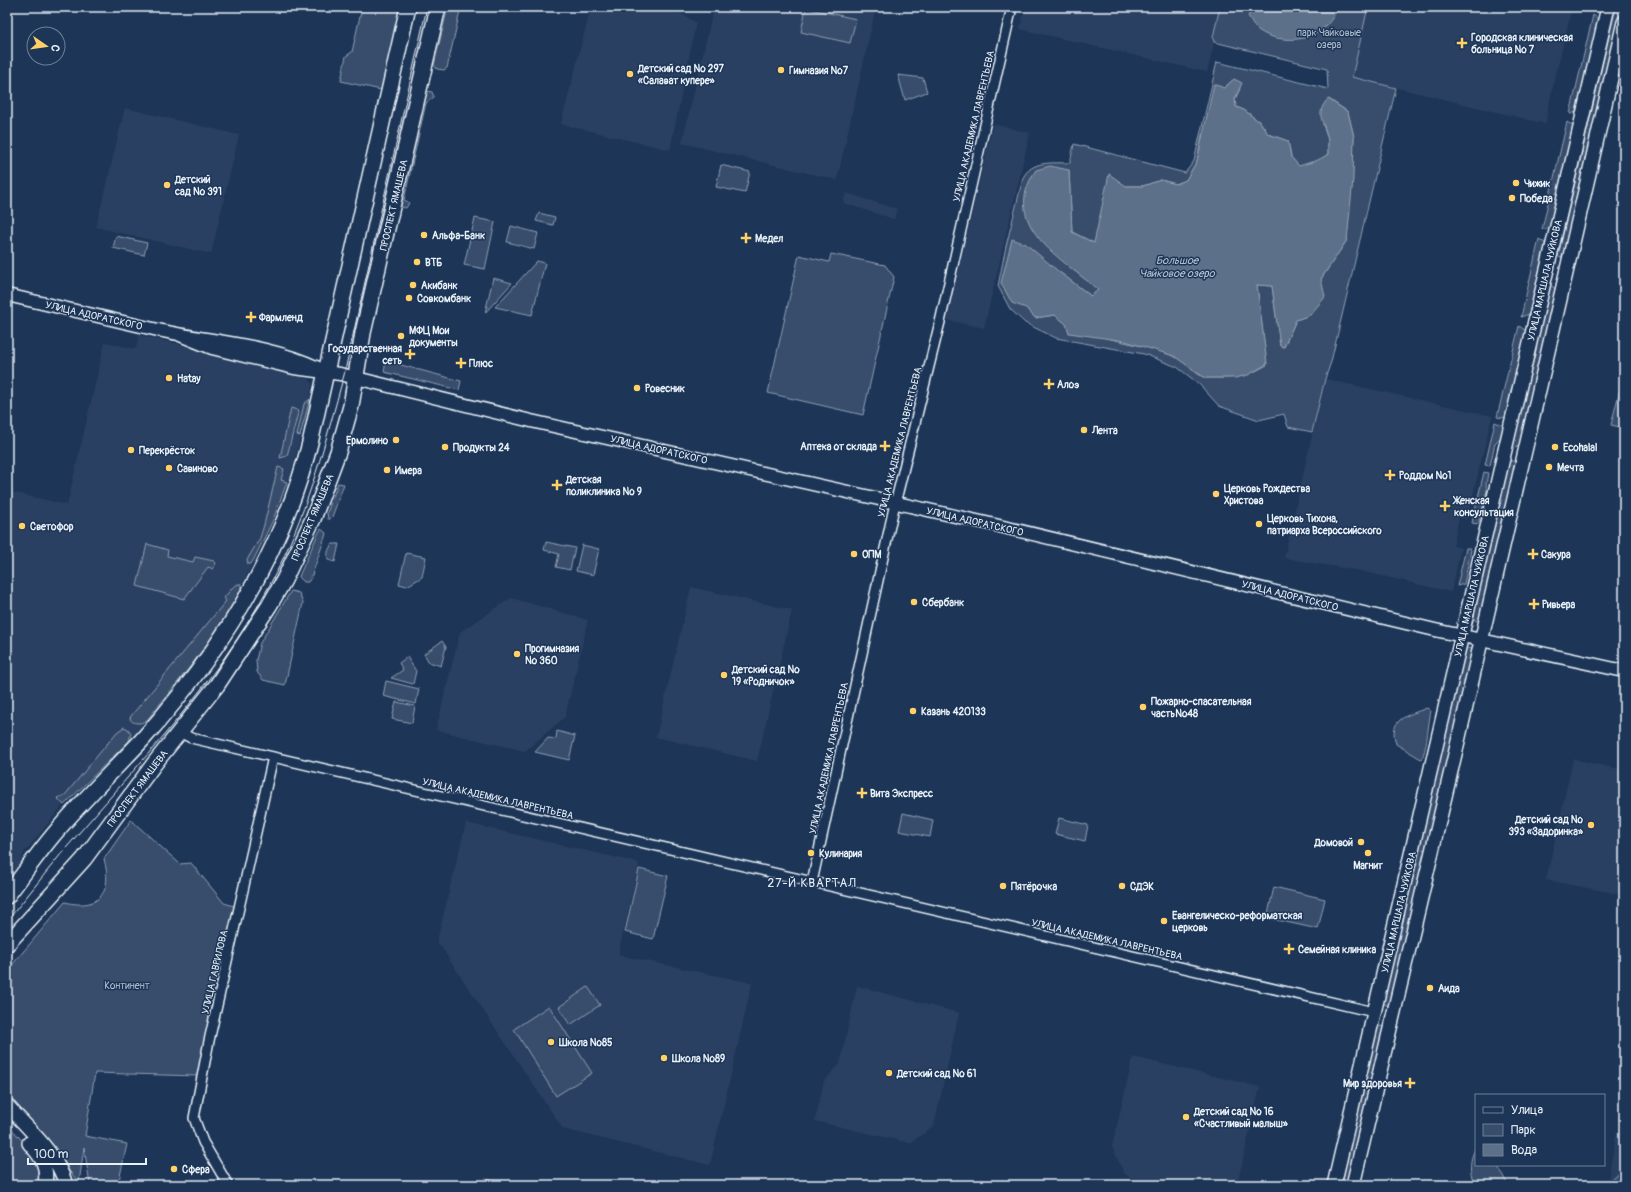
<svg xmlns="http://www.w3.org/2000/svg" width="1631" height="1192" viewBox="0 0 1631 1192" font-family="Pangolin,sans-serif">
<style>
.built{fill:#2a4162}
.green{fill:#374d6c;stroke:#909fb2;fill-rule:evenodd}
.water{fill:#5d7089;stroke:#95a4b5}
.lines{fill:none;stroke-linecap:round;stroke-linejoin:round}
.minor-casing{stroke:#e8f1f8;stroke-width:12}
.tertiary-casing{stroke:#e8f1f8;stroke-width:15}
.secondary-casing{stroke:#e8f1f8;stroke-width:16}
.primary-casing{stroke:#e8f1f8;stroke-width:18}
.minor{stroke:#1d3557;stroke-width:9}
.tertiary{stroke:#1d3557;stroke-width:12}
.secondary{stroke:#1d3557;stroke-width:13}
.primary{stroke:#1d3557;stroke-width:15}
.tram{stroke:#e8f1f8;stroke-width:1}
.poi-dot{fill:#ffd166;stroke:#1d3557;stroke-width:1.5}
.labels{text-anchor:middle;stroke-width:3;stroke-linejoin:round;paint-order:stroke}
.park-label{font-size:10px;fill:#b3c0ce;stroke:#1d3557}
.poi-label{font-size:10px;font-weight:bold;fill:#e8f1f8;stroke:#1d3557;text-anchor:start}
.street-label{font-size:10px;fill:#e8f1f8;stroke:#1d3557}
.water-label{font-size:11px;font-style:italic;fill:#b7c4d1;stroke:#1d3557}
.quarter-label{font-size:12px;letter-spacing:1px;fill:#e8f1f8;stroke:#1d3557}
</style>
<rect width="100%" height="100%" fill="#1d3557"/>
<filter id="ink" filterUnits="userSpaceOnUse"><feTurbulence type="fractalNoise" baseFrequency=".025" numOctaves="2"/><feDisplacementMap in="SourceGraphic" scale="8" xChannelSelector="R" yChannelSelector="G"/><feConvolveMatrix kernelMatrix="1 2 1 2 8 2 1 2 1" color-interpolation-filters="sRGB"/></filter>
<g filter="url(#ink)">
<path class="built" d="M591,7H655L681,13L696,23L670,150L561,124Z
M714,7H876L837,180L682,143Z
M1025,7H1223L1207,72L1020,29Z
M1368,7H1572L1547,112L1546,124L1352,77Z
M125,108L239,135L211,254L96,227Z
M993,124L1030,133L984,328L947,320Z
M846,193L897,209L894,219L843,203Z
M139,335L202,350L234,361L309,379L312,384L310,398L291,474L271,524L240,589L189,667L131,738L63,805L24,853L18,867L7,880V491L67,505L105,342L134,349L136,348Z
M1325,379L1492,416L1467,519L1459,518L1453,546L1461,548L1451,592L1361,571L1284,558Z
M691,587L792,610L757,761L656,737Z
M511,598L588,620L565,717L525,751L436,730L460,632Z
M1573,759L1624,770V895L1546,880Z
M466,823L639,863L618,955L752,983L710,1165L563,1129L437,941Z
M857,986L959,1013L934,1126L910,1143L815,1121L824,1081L840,1064Z
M1133,1057L1260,1087L1237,1185H1140L1124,1173L1112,1147Z
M1624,1118V1185H1607L1616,1135Z"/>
<path class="green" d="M362,7H400L381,90L341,81L346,56L352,52Z
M448,7H461L448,64L447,68L444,70L437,69L434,65Z
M1220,7H1368L1352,77L1396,88L1331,362L1325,379L1312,432L1288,427L1284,414L1259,420L1219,406L1199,384L1177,367L1144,354L1056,338L1025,323L1010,309L998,286L1006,246L1023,178C1031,160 1053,163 1070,163L1074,144L1185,173L1194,161L1217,62L1328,89L1327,69L1214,42L1213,37ZM1234,79L1240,89L1235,99L1236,107L1244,110L1261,123L1268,134L1288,141L1291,157L1299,167L1311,162H1317L1328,154V140L1323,125L1329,99L1348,112L1354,137L1347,240L1321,279L1310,315L1296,320L1284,347L1280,346L1272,286L1257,285L1267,365C1247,376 1241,378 1218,378C1215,378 1210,378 1206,378C1195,375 1184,360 1173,356C1136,340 1086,341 1055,315L1035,318L1026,308L1058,271L1091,296L1099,290L1071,268L1069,170L1072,232L1094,243L1126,186H1143L1161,180L1176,184L1186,180L1197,161L1202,135L1224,88Z
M1616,7H1623L1564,257L1560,258L1558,256Z
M806,8L856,19L850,43L801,32Z
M1593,15L1597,18L1599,21L1577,112L1570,114Z
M898,75L923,78L927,92L905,100Z
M426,91L432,92L434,97L426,103L404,200L408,202L409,203L406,208L401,207L400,204Z
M1567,122L1573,126V130L1550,227L1546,229H1542Z
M721,165L750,172L745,193L716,187Z
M539,213L555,217L553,225L536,221Z
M475,218L495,222L485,269L464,265Z
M511,226L538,233L534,249L507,242Z
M116,236L147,243L144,255L113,248Z
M1539,239L1545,243V248L1529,314L1521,317Z
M831,254L885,265L894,277L863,415L768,393L799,255L829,262Z
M537,261L545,263L532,315L495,307Z
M493,278L512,283L485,313Z
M1552,286L1555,289L1520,445L1515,448L1512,445L1548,287Z
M1519,326L1525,330L1526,335L1507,416L1502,418L1497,417Z
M386,361L461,381L459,390L384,372Z
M1623,377H1624V428L1611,425Z
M310,399L300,436L297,435L304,404Z
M291,408L297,410L298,413L287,456L280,458Z
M1495,422L1504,426L1503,435L1495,443L1490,466L1485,465Z
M1510,461H1513L1516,463L1480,620L1476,621L1473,617L1508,462Z
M278,467L284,469L281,480L287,482L273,520L254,559L251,564H248L247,560L260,538L264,525Z
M1484,472L1488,473L1486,485L1487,490L1479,522L1478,524L1472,523Z
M338,483L344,484L332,517L330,519H328L327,513Z
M321,529L326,533L325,537L311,578L308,582H304L299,577L300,574L318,534Z
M546,542L575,548L570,570L556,567L559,554L544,550Z
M147,544L168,550L167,556L193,562L195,557L214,561L216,563L213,569L208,567L184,599L137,586Z
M333,544H339L335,562L328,560C327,554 328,548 333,544Z
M582,545L599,549L593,575L576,571Z
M1466,548H1470L1471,550L1464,584L1457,586Z
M406,553L426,557L422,577L407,586L399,584Z
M238,584H241C243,606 163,700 146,721C140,724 133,724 130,719L131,716L226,601L224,598L232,588Z
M291,591L299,593L303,603L285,685L263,680L257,672L256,660L260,643Z
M442,641L446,647L441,666L429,662L424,654Z
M1467,648L1472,649L1473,652L1390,1006L1383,1004L1465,650Z
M407,657L416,671L413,684L391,678L403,670L399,663Z
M386,681L419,689L416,704L383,696Z
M396,702L415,706L412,723L392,719Z
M1427,708L1431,711C1428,723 1427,752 1421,759L1396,744C1388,718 1407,716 1427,708Z
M124,727L128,729L131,733L129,741L64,805L57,798L65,795L117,732Z
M557,731L575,736L569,760L535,752L548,738L556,739Z
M903,813L933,820L930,837L899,831Z
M1059,818L1088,825L1085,841L1055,834Z
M131,820L180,864L191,863L224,903L237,907L197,1076L95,1073L85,1136L127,1144L118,1185H90L84,1147L79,1183L48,1144L7,1096V971L65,902C100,911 113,891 104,859Z
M639,869L668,876L653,939L625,932Z
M1274,887L1325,899L1318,929L1267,918Z
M588,987L600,1005L570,1025L559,1007Z
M549,1006L592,1073L556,1096L514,1029Z
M1381,1026L1384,1028L1348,1185H1341L1377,1027Z
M7,1114L51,1161L63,1185H49L47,1160Z
M7,1124L37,1157L40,1164L41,1185H7Z
M1476,1147V1165H1497L1508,1185H1474C1469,1170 1469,1161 1476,1147Z
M1620,1171L1624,1179V1185H1611L1612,1178Z
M485,1179L515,1185H486Z"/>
<path class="water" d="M1251,7H1339C1333,17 1329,25 1320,31C1304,43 1272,42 1257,29C1253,25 1251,20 1248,16L1252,10Z
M1234,79L1242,83L1235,99L1236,107L1244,110L1261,123L1268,134L1288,141L1291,157L1299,166C1311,162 1317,162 1328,154C1328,149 1328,145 1328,141C1326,123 1313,115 1328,99L1348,112L1354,137L1353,179L1347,240L1321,279L1325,297L1310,315L1296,320L1284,347L1280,346L1272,286L1257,285L1267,364L1248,375L1235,378H1205L1174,356L1125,341L1069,333L1066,324L1055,315L1035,318L1026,308L1012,303L1001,283L1012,239L1026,244L1058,271L1091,296L1098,290C1063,259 998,225 1036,170L1050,166L1069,170L1072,232L1094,243L1109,174L1126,186H1143L1161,180L1176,184L1186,180L1197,161L1214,84L1224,88Z"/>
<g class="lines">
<g class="minor-casing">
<path id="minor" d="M180,732L191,738L1374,1012
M812,882L893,512L940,322L1012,7
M228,1185L203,1142L194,1118L209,1041L273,757"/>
</g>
<g class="tertiary-casing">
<path id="tertiary" d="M7,295L158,330C211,342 268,344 318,368
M180,335L212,348L294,368L340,374L531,421L995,525L1435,630L1624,671"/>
</g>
<g class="secondary-casing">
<path id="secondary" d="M7,1105C28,1129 57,1153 66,1185
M29,1143C42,1158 48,1165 45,1185
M1334,1185L1608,7
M1353,1185L1456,750L1624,22"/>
</g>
<g class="primary-casing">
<path id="primary" d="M7,896C23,875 38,853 55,833C82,801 113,771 142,740C219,654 283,553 311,439L408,7
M7,944L84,859L154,764L217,685L269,606L284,580L313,519L338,452L351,406L363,333L438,7"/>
</g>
<use href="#minor" class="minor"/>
<use href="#tertiary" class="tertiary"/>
<use href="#secondary" class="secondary"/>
<use href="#primary" class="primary"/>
<path class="tram" d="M7,921C31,892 54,861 79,833C152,749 229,668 279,567C309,506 326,440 344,375L427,7"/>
</g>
</g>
<g class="poi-dot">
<path d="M1460 37h4v4h4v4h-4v4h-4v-4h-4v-4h4z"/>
<circle cx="781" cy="70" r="4"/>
<circle cx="630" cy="74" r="4"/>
<circle cx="1516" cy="183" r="4"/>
<circle cx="167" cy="185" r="4"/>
<circle cx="1512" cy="198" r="4"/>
<circle cx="424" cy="235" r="4"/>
<path d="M744 232h4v4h4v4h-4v4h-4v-4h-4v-4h4z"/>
<circle cx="417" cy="262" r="4"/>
<circle cx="413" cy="285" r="4"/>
<circle cx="409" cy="298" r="4"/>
<path d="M249 311h4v4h4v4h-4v4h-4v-4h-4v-4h4z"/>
<circle cx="401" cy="336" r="4"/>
<path d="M408 348h4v4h4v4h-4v4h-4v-4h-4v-4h4z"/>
<path d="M459 357h4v4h4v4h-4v4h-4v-4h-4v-4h4z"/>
<circle cx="169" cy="378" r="4"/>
<path d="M1047 378h4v4h4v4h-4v4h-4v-4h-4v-4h4z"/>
<circle cx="637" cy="388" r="4"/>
<circle cx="1084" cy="430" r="4"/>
<circle cx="396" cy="440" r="4"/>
<path d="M883 440h4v4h4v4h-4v4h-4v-4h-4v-4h4z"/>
<circle cx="445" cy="447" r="4"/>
<circle cx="1555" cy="447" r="4"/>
<circle cx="131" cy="450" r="4"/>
<circle cx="1549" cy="467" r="4"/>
<circle cx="169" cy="468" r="4"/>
<circle cx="387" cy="470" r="4"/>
<path d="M1388 469h4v4h4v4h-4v4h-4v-4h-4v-4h4z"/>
<path d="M555 479h4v4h4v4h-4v4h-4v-4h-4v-4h4z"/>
<circle cx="1216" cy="494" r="4"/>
<path d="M1443 500h4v4h4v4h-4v4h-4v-4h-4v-4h4z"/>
<circle cx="1259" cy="524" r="4"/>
<circle cx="22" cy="526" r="4"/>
<circle cx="854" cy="554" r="4"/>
<path d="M1531 548h4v4h4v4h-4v4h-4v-4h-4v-4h4z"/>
<circle cx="914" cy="602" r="4"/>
<path d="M1532 598h4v4h4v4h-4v4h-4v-4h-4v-4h4z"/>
<circle cx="517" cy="654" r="4"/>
<circle cx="724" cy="675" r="4"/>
<circle cx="1143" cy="707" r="4"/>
<circle cx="913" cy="711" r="4"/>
<path d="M860 787h4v4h4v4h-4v4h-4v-4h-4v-4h4z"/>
<circle cx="1591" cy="825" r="4"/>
<circle cx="1361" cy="842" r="4"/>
<circle cx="811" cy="853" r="4"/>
<circle cx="1368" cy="853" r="4"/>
<circle cx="1003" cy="886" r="4"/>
<circle cx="1122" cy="886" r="4"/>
<circle cx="1164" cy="921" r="4"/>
<path d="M1287 943h4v4h4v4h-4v4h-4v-4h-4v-4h4z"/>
<circle cx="1430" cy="988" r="4"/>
<circle cx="551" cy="1042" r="4"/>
<circle cx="664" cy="1058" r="4"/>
<circle cx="889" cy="1073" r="4"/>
<path d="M1408 1077h4v4h4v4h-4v4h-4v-4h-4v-4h4z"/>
<circle cx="1186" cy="1117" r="4"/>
<circle cx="174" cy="1169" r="4"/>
</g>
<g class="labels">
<g class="park-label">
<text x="1329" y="36">парк Чайковые<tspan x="1329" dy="12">озера</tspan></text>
<text x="127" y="989">Континент</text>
</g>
<g class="poi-label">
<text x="1471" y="41">Городская клиническая<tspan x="1471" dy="12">больница № 7</tspan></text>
<text x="638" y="72">Детский сад № 297<tspan x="638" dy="12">«Салават купере»</tspan></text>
<text x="789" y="74">Гимназия №7</text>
<text x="175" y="183">Детский<tspan x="175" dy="12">сад № 391</tspan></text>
<text x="1524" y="187">Чижик</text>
<text x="1520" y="202">Победа</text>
<text x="432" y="239">Альфа-Банк</text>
<text x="755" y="242">Медел</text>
<text x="425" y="266">ВТБ</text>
<text x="421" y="289">Акибанк</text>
<text x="417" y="302">Совкомбанк</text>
<text x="259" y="321">Фармленд</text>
<text x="409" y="334">МФЦ Мои<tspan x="409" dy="12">документы</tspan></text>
<text x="402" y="352" text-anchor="end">Государственная<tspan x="402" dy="12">сеть</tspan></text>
<text x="469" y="367">Плюс</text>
<text x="177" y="382">Hatay</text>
<text x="1057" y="388">Алоэ</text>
<text x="645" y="392">Ровесник</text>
<text x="1092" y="434">Лента</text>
<text x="388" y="444" text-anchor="end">Ермолино</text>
<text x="877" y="450" text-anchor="end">Аптека от склада</text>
<text x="453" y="451">Продукты 24</text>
<text x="1563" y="451">Ecohalal</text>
<text x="139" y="454">Перекрёсток</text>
<text x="1557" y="471">Мечта</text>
<text x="177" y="472">Савиново</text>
<text x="395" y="474">Имера</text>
<text x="1399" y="479">Роддом №1</text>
<text x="566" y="483">Детская<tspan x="566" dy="12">поликлиника № 9</tspan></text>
<text x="1224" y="492">Церковь Рождества<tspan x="1224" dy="12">Христова</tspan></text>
<text x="1454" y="504">Женская<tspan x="1454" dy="12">консультация</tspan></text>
<text x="1267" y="522">Церковь Тихона,<tspan x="1267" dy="12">патриарха Всероссийского</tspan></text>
<text x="30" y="530">Светофор</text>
<text x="862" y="558">ОПМ</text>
<text x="1541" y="558">Сакура</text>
<text x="922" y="606">Сбербанк</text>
<text x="1542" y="608">Ривьера</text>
<text x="525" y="652">Прогимназия<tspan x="525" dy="12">№ 360</tspan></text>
<text x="732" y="673">Детский сад №<tspan x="732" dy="12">19 «Родничок»</tspan></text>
<text x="1151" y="705">Пожарно-спасательная<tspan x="1151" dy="12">часть№48</tspan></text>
<text x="921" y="715">Казань 420133</text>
<text x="870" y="797">Вита Экспресс</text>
<text x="1583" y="823" text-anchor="end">Детский сад №<tspan x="1583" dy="12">393 «Задоринка»</tspan></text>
<text x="1353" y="846" text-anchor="end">Домовой</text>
<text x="819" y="857">Кулинария</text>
<text x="1368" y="869" text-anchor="middle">Магнит</text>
<text x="1011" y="890">Пятёрочка</text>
<text x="1130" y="890">СДЭК</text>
<text x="1172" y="919">Евангелическо-реформатская<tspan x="1172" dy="12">церковь</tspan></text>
<text x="1298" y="953">Семейная клиника</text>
<text x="1438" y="992">Аида</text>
<text x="559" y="1046">Школа №85</text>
<text x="672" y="1062">Школа №89</text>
<text x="897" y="1077">Детский сад № 61</text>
<text x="1402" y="1087" text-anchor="end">Мир здоровья</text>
<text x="1194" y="1115">Детский сад № 16<tspan x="1194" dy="12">«Счастливый малыш»</tspan></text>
<text x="182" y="1173">Сфера</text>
</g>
<g class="street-label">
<text transform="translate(973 126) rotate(-77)" y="4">УЛИЦА АКАДЕМИКА ЛАВРЕНТЬЕВА</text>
<text transform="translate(393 205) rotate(-77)" y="4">ПРОСПЕКТ ЯМАШЕВА</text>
<text transform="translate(1544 280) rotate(-77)" y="4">УЛИЦА МАРШАЛА ЧУЙКОВА</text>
<text transform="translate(94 315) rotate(13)" y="4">УЛИЦА АДОРАТСКОГО</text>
<text transform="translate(899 442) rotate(-76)" y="4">УЛИЦА АКАДЕМИКА ЛАВРЕНТЬЕВА</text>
<text transform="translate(659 449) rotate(13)" y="4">УЛИЦА АДОРАТСКОГО</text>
<text transform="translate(312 517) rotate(-67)" y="4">ПРОСПЕКТ ЯМАШЕВА</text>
<text transform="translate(975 521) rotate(13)" y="4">УЛИЦА АДОРАТСКОГО</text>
<text transform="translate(1290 595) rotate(14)" y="4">УЛИЦА АДОРАТСКОГО</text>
<text transform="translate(1471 596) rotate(-77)" y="4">УЛИЦА МАРШАЛА ЧУЙКОВА</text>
<text transform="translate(828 758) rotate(-78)" y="4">УЛИЦА АКАДЕМИКА ЛАВРЕНТЬЕВА</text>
<text transform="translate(137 788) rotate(-53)" y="4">ПРОСПЕКТ ЯМАШЕВА</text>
<text transform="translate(498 798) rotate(13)" y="4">УЛИЦА АКАДЕМИКА ЛАВРЕНТЬЕВА</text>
<text transform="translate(1398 912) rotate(-77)" y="4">УЛИЦА МАРШАЛА ЧУЙКОВА</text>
<text transform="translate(1107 939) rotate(13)" y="4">УЛИЦА АКАДЕМИКА ЛАВРЕНТЬЕВА</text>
<text transform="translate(214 972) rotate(-77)" y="4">УЛИЦА ГАВРИЛОВА</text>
</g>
<g class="water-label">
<text x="1177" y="264">Большое<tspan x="1177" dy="13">Чайковое озеро</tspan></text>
</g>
<g class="quarter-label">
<text x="812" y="887">27-Й КВАРТАЛ</text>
</g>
</g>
<rect width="1631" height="1192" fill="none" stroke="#1d3557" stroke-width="24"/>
<rect x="12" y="12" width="1607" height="1168" fill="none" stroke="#e8f1f8" stroke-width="1.5" filter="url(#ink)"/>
<rect x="1475" y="1094" width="130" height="72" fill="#1d3557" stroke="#6e8097"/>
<rect x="1483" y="1107" width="20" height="6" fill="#1d3557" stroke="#6e8097"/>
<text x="1511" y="1114" font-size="12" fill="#e8f1f8">Улица</text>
<rect x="1483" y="1124" width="20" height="12" fill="#374d6c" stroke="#6e8097"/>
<text x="1511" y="1134" font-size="12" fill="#e8f1f8">Парк</text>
<rect x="1483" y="1144" width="20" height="12" fill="#5d7089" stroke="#6e8097"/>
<text x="1511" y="1154" font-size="12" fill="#e8f1f8">Вода</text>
<g transform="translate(46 46) rotate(103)"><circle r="19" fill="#1d3557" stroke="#6e8097"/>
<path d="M0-3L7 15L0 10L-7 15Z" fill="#ffd166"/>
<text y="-6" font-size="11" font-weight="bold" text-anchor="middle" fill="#e8f1f8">С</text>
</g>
<path d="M28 1158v6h118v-6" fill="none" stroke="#e8f1f8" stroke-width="2"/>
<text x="34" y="1158" font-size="12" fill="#e8f1f8" stroke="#1d3557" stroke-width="3" paint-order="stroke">100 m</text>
</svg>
